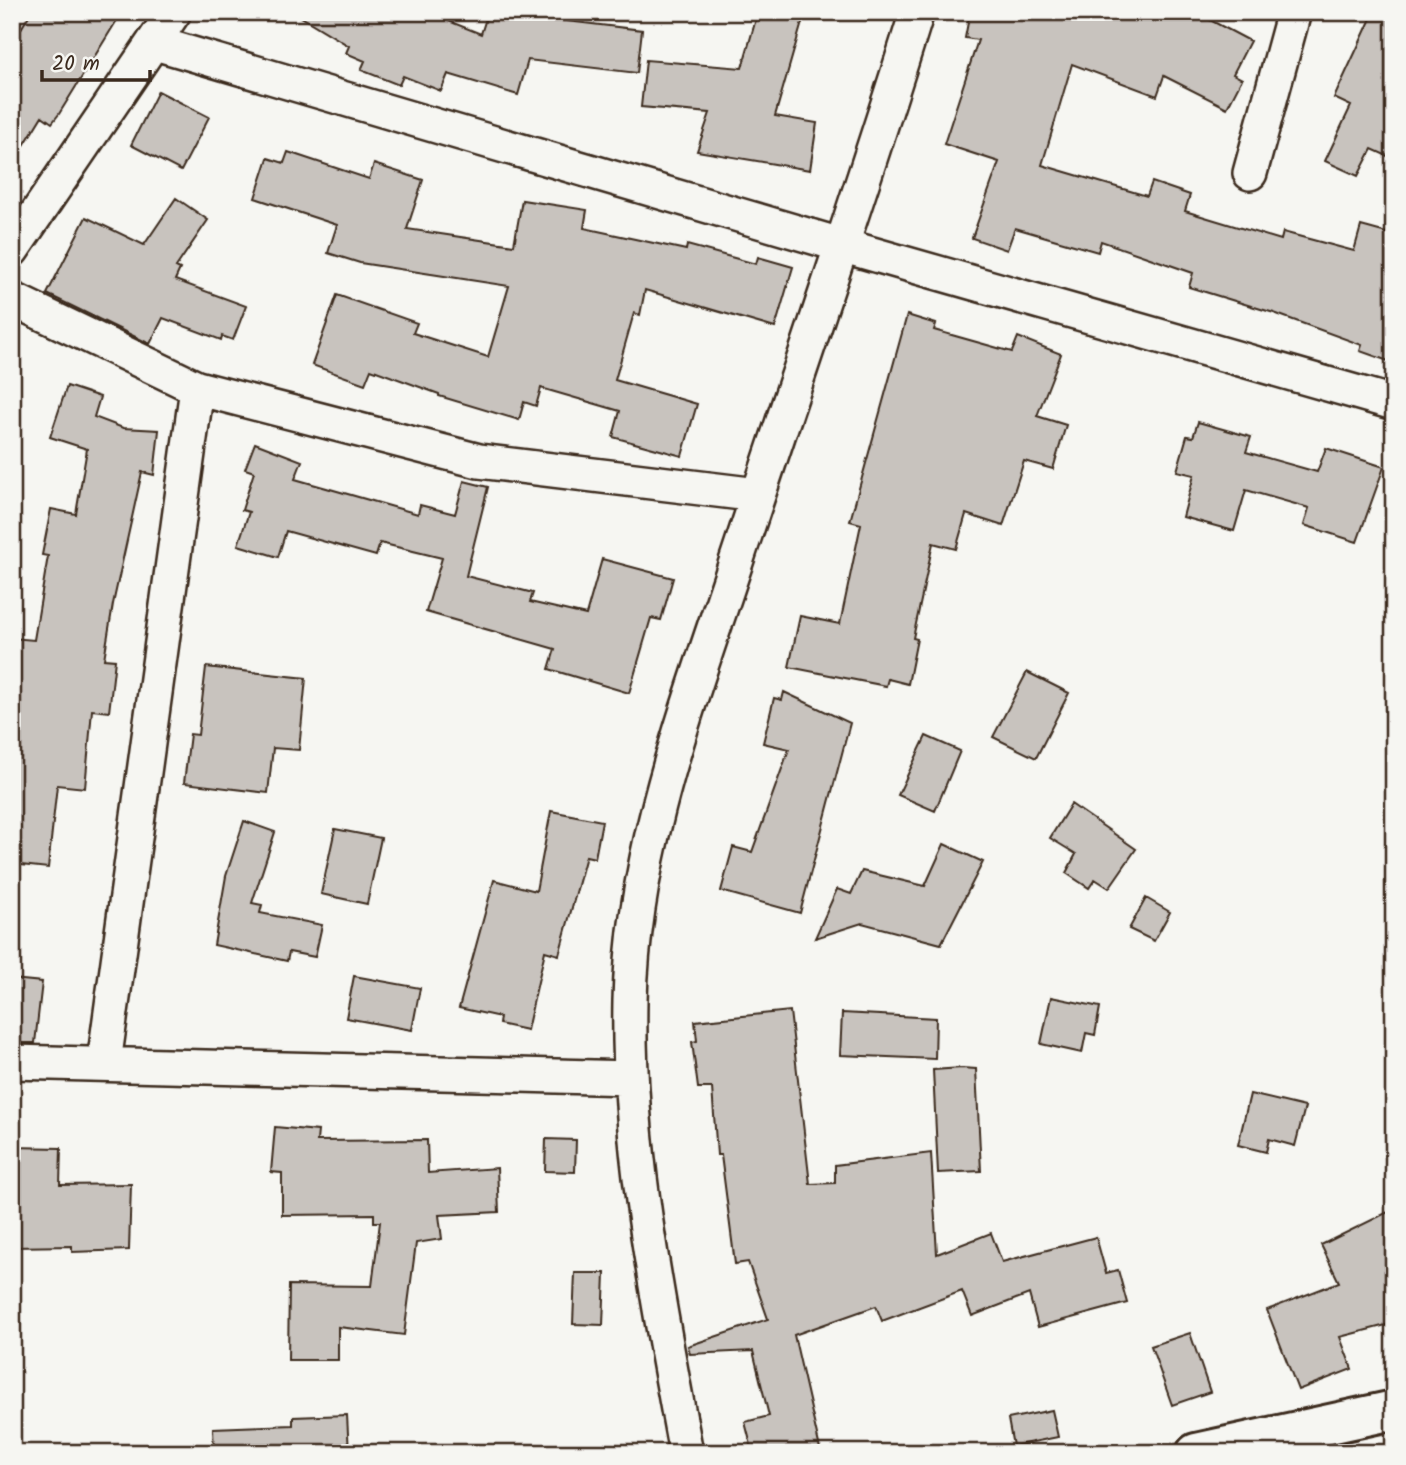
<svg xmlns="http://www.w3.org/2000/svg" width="1406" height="1465" viewBox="0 0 1406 1465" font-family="Kalam,sans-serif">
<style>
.building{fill:#c8c3be;stroke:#3b2a1e;stroke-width:2}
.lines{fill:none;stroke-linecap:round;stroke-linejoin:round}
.street-casing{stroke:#3b2a1e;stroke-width:38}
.secondary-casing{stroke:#3b2a1e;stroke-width:44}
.street{stroke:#f6f6f2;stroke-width:33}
.secondary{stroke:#f6f6f2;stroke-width:38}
</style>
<rect width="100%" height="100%" fill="#f6f6f2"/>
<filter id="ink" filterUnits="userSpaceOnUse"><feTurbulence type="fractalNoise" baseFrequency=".0143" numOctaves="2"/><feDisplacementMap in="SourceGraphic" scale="14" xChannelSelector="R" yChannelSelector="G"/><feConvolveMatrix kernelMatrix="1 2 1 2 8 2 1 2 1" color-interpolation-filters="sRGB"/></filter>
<g filter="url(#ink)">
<path class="building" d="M31,12H122L59,114L52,123L42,116L12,165V44Z
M293,12H426L481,34L488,12H543L541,18L642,30L637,73L528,60L518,95L448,74L441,91L403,76L399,85L361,70L365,61L346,53L349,46Z
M758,12H805L775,116L817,123L810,170L697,151L710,113L641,107L646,60L742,68Z
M970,12H1195L1250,41L1233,74L1242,79L1227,108L1164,76L1157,96L1072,64L1042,165L1147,196L1152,182L1190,195L1185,211L1281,240L1283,232L1354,251L1361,226L1394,235V363L1360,351L1362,345L1274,313L1189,287L1193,273L1101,241L1098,252L1015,228L1007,250L972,238L999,162L944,144L978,40L965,38Z
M1374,12H1394V159L1372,149L1358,176L1325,161L1351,106L1334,98Z
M158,91L209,117L181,171L131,145Z
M288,152L369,179L374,164L423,180L407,229L514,245L522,200L587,210L584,228L686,250L687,245L756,264L758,257L793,267L775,328L645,290L640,315L634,313L615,380L697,404L682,456L613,437L620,411L541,388L536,406L524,402L519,420L439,396V394L371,369L365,384L312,365L337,295L417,323L413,333L488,357L509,286L360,263L328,253L337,225L255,198L268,158L284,163Z
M176,198L208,220L176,267L180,269L175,280L246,306L233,340L222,336L221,340L163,318L150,344L47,294L86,217L144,245Z
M907,315L936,324L934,330L1012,352L1018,337L1061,354L1037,416L1066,425L1053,469L1024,461L1003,526L966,514L956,549L933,543L913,638L917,639L908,684L888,679L886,686L789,667L800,616L840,624L861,524L850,521Z
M67,386L100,397L94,417L123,428L159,430L154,475L142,472L113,604L104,659L115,660L109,712L92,710L85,788L57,785L48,868L12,864V638L34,640L48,556L42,555L51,509L76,514L87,449L50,437Z
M1198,422L1251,437L1246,452L1317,472L1326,448L1384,467L1357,542L1304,525L1309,508L1246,490L1234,531L1183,517L1194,475L1177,471L1187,436L1193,437Z
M255,443L302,461L295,479L418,514L420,505L455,514L464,481L488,487L466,576L533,593L530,602L586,615L602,559L673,578L661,620L651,618L629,693L549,669L555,649L426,612L442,558L380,543L376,556L286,531L278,557L238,545L249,512L242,510L254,472L245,469Z
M206,667L306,678L299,750L273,748L268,793L184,783L190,734L198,735Z
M1027,672L1069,693L1036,758L993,737Z
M784,692L850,723L800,913L721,891L733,847L752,852L789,749L763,743L774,698L782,700Z
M926,736L960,751L935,811L898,795Z
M1071,804L1136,849L1109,888L1095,879L1089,888L1066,873L1076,854L1050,838Z
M551,811L602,821L595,858L586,856L559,955L545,951L527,1030L499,1024L500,1017L459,1008L494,880L536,891Z
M244,821L275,832L252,903L262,905L260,913L322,925L315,957L289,952L287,961L214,945L226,876Z
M335,829L381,838L367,904L321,894Z
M944,844L983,862L941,944L862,923L815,938L837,889L851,894L862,871L925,886Z
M1146,898L1170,912L1154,941L1129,929Z
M354,976L420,988L412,1030L346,1018Z
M12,979L42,982L35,1043H12Z
M1051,997L1100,1007L1095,1035L1086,1033L1082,1053L1041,1044Z
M790,1011L810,1184L835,1183V1165L931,1153L937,1254L991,1233L1002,1262L1096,1237L1106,1273L1118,1270L1127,1303L1038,1327L1029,1294L972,1316L962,1291L882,1321L876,1306L794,1335L821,1453H753L745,1422L769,1416L753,1351L690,1354L688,1346L768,1319L748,1262L735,1264L721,1155H717L712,1088H698L692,1042L697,1041L695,1021Z
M842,1013L936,1018L935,1059L840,1055Z
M962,1068L976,1069L981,1171L938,1173L933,1070Z
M1250,1094L1305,1107L1295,1146L1269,1139L1266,1152L1238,1145Z
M275,1127L318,1131L317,1141L427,1140L428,1173L497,1168L499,1212L439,1215L442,1239L416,1243L404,1335L338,1327V1360H288L289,1285L372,1286L380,1222H374V1214L282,1215V1173L271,1172Z
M546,1139L576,1140L575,1172L545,1171Z
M12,1147L61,1148L60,1185L131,1184L129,1250L72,1252V1246L12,1247Z
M1394,1209V1323L1340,1337L1352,1369L1298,1390L1267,1310L1339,1282L1321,1245Z
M575,1273H605L603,1325L573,1324Z
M1190,1333L1210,1392L1172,1405L1151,1346Z
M1052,1410L1058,1437L1013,1446L1008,1419Z
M347,1415L349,1453H214L213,1428L293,1425V1417Z"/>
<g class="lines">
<g class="street-casing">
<path id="street" d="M155,43L844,246L1394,403
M1250,173L1294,12
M12,250L174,12
M12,299L197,388L479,461L758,495
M12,1062L631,1078
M104,1063L197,388
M686,1453C659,1304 627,1152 630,1001C633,848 690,702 737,559C797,377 860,196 917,12"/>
</g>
<g class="secondary-casing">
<path id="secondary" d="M1196,1453L1394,1410"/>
</g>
<use href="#street" class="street"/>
<use href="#secondary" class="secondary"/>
</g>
</g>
<rect width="1406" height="1465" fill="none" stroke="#f6f6f2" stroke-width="42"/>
<rect x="21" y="21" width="1364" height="1423" fill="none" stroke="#3b2a1e" stroke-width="2.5" filter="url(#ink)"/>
<path d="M42 70v10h108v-10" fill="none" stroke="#3b2a1e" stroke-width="3.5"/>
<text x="52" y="70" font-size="21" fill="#3b2a1e" stroke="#f6f6f2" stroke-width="5" paint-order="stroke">20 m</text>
</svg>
